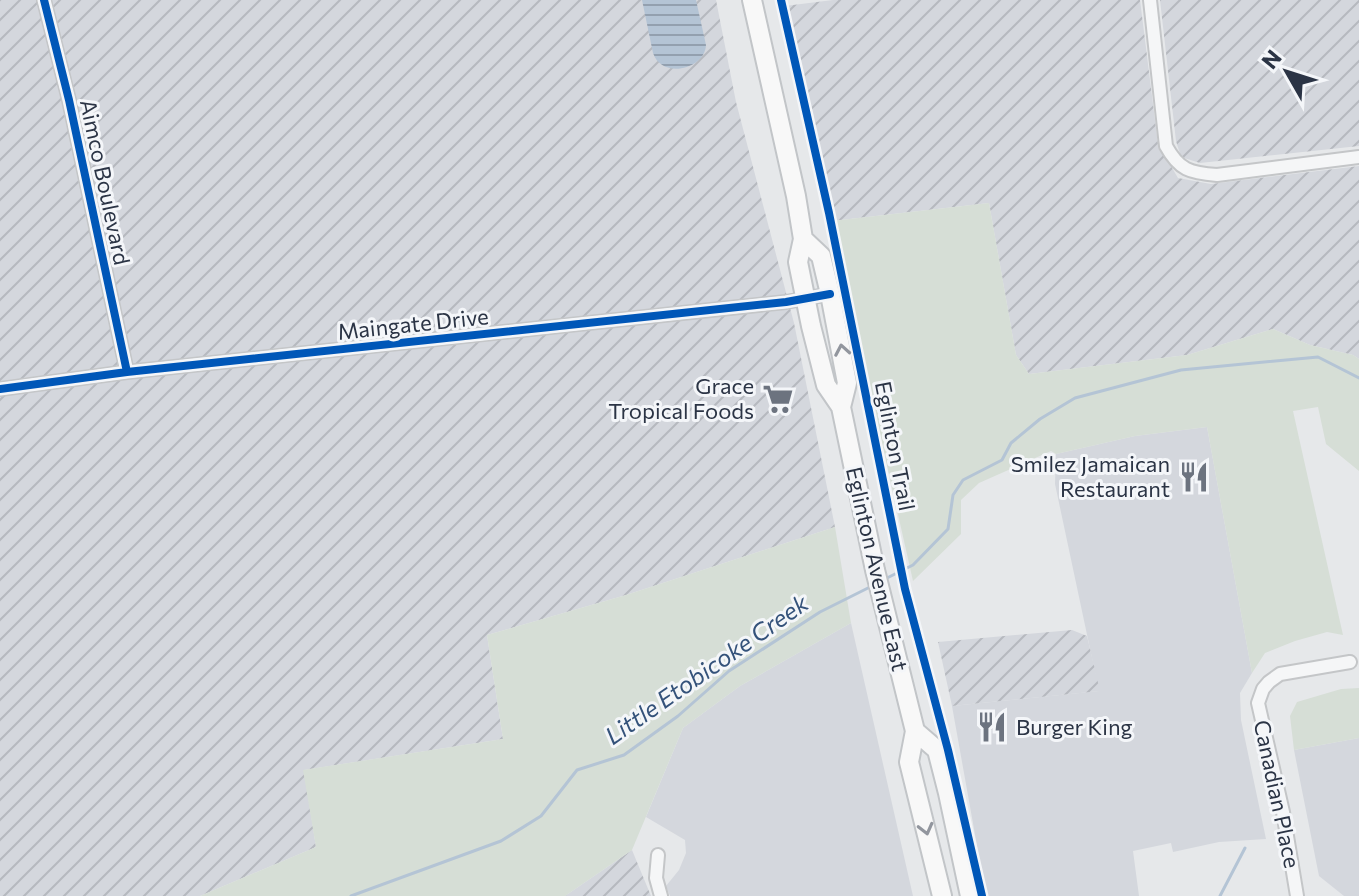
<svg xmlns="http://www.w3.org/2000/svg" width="1359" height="896" viewBox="0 0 1359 896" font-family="Commissioner,sans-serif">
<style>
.built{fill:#d4d7dd}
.industrial{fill:url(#industrial-furrows)}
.green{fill:#d6ded6}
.water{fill:url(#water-rules)}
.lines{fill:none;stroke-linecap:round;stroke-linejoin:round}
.stream{stroke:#b4c4d5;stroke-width:3}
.street-casing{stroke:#c4c6c8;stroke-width:16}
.primary-casing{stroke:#c2c5c8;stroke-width:22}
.street{stroke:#f5f6f7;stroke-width:12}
.primary{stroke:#f8f8f8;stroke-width:18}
.cycleway-casing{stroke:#f4f6f9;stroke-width:13}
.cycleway{stroke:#0057b8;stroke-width:8}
.oneway{stroke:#92969e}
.labels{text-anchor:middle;stroke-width:6;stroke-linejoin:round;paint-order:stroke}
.street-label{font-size:22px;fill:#2b3445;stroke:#f4f6f9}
.poi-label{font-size:22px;fill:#2b3445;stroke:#f4f6f9;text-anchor:end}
.water-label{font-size:24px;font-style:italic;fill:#34527a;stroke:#f4f6f9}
</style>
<defs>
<pattern id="industrial-furrows" width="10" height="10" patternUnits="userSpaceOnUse" patternTransform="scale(2)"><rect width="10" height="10" fill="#d4d7dd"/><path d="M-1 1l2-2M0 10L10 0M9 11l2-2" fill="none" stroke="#b6b9bf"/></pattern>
<pattern id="water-rules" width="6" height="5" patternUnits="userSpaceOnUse" patternTransform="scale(2)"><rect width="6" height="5" fill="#b4c4d5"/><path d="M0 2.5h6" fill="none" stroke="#93a0af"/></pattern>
</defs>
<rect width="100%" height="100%" fill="#e6e8ea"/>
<path class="built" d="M1207,427L1252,673L1240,693L1241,720L1266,839L1219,842L1173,852L1171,843L1133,851L1139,896H986L952,706L1099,691L1055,484L1056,454L1135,436Z
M851,623L913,896H670L666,886L679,870L686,853L685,840L646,817L683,728L740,686Z
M1359,738V896H1344L1319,876L1294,750Z"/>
<path class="industrial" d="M0,0H716L736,102L794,323L835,527L626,595L487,635L503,739L304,770L316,847L200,896H0Z
M833,0H1140L1158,144L1178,178L1211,184L1359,166V359L1353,355L1310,345L1273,329L1187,355L1029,374L1016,355L989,203L832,221L785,6Z
M1160,0H1359V146L1200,163L1181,157L1176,141Z
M1072,630L1087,636L1100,691L952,706L938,642Z
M632,850L651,896H565Z"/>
<path class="green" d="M989,203L1016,355L1029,374L1187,355L1273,329L1310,345L1353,355L1359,359V471L1326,444L1318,407L1293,411L1343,635L1327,632L1295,641L1265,653L1252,673L1207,427L1135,436L1056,454L1051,451L979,483L961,500V534L913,581L832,221Z
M835,527L851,623L740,686L683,728L632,850L565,896H200L316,847L303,770L503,739L487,635L626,595Z
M1359,688V738L1294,750L1290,716L1297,702L1341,689Z"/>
<path class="water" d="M642,0H696L706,45C705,69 662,80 653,53Z"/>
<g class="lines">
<path class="stream" d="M885,579L913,565L948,529L953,495L963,480L1002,460L1011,443L1040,419L1075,398L1181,370L1318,357L1359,378
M351,896L501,841L541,816L577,770L624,755L678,716L729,671L820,612L872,586
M1220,896L1245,848"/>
<g class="street-casing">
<path id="street" d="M44,0L69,100L127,372
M1150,0L1166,146C1179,170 1190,173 1217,175L1359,157
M0,389L127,372L786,302L830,294
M658,855L656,878L661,896
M1297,896L1283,812L1258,703L1263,689L1269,682L1280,674L1350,662"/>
</g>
<g class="primary-casing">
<path id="primary" d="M752,0L796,196L803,239L798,262L811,326L826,385L841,407L875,570L915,731L909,762L942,896
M803,239L821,256L830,294L847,383L841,407
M915,731L937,750L948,793L970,896"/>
</g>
<use href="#street" class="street"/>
<use href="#primary" class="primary"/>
<g class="cycleway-casing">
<path id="cycleway" d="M44,0L69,100L127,372
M781,0L829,213L905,589L948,750L982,896
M0,389L127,372L786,302L830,294"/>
</g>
<use href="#cycleway" class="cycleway"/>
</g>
<defs><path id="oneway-chevron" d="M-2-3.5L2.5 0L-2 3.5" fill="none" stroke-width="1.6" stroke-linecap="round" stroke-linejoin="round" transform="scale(2)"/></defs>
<g class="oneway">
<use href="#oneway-chevron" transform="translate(842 350) rotate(-100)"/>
<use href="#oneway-chevron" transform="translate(926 829) rotate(76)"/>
</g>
<defs>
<g id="supermarket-bare" transform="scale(2.4)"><path d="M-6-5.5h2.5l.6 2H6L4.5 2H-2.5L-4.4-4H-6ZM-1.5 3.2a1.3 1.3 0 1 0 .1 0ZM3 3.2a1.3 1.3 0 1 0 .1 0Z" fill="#6c737f" stroke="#f4f6f9" stroke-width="2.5" paint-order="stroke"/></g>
<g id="restaurant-bare" transform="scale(2.4)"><path d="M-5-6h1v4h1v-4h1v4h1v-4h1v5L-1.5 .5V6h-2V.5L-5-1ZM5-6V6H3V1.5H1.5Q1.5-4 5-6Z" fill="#6c737f" stroke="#f4f6f9" stroke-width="2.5" paint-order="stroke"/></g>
</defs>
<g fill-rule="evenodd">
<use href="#supermarket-bare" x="778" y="399"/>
<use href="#restaurant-bare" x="1194" y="477"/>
<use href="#restaurant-bare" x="992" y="727"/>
</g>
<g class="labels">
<g class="street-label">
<text transform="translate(105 182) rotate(78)" y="8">Aimco Boulevard</text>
<text transform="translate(413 324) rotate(-6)" y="8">Maingate Drive</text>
<text transform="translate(895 446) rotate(79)" y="8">Eglinton Trail</text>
<text transform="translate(877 569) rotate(77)" y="8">Eglinton Avenue East</text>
<text transform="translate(1277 794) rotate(78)" y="8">Canadian Place</text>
</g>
<g class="poi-label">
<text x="754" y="394">Grace<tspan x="754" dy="25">Tropical Foods</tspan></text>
<text x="1170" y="472">Smilez Jamaican<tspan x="1170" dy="25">Restaurant</tspan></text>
<text x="1016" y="735" text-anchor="start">Burger King</text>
</g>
<g class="water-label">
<text transform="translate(707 670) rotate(-35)" y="8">Little Etobicoke Creek</text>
</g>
</g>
<g transform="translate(1287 72) rotate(309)" stroke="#f4f6f9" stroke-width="6" paint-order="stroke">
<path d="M0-6L14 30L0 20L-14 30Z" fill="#2b3445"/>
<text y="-12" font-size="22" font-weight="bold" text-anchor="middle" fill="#2b3445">N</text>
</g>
</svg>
